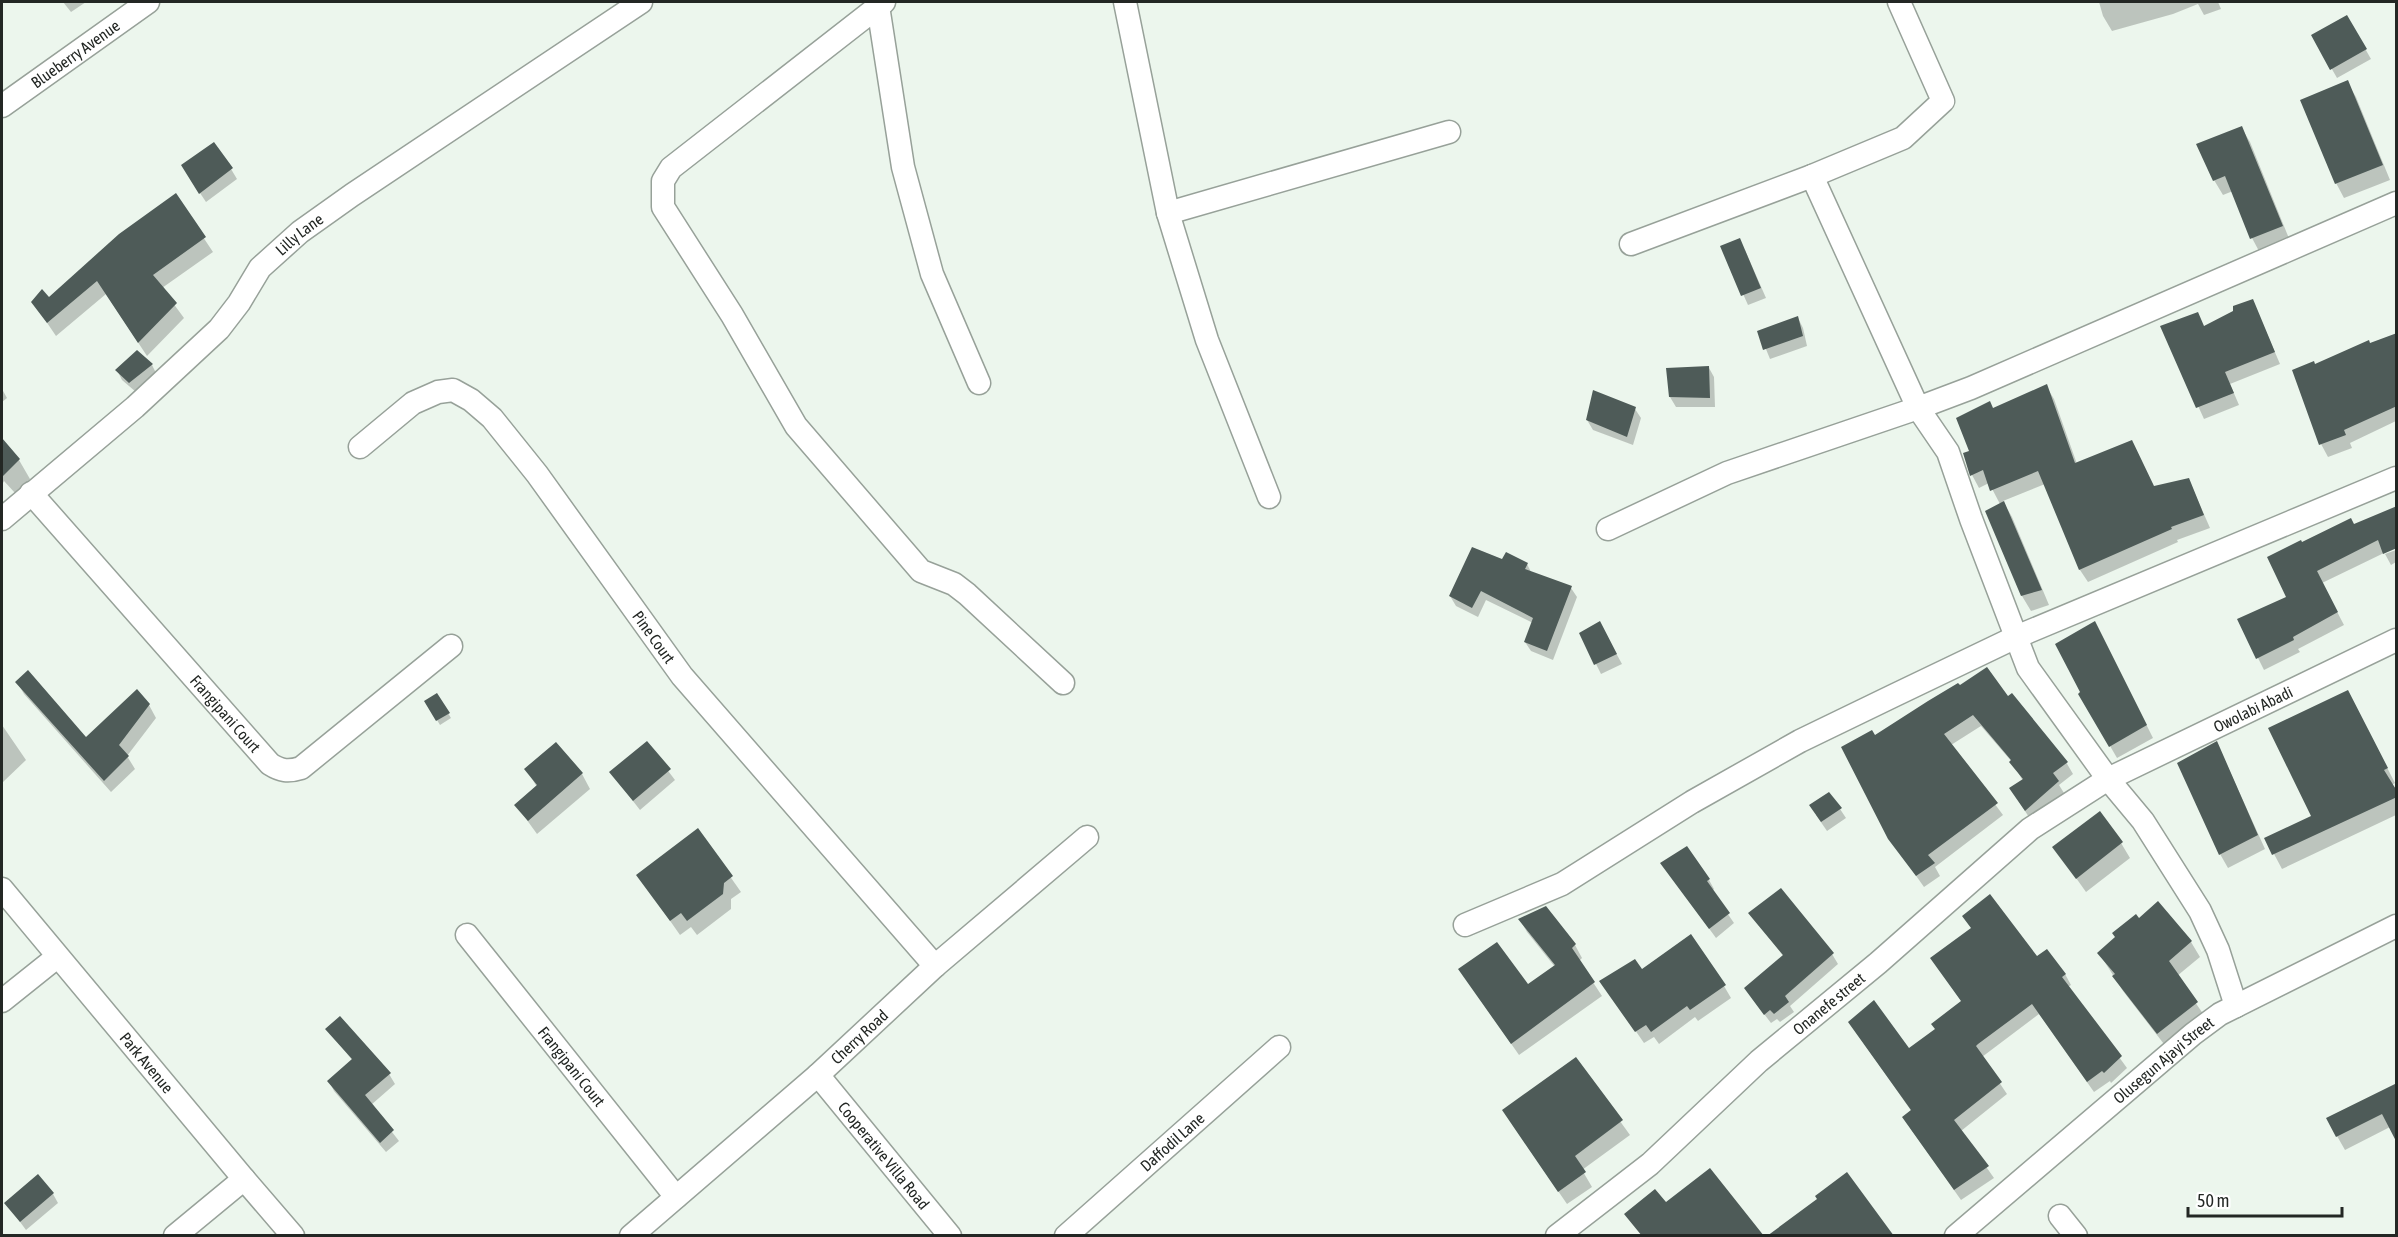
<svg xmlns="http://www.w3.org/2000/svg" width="2398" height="1237" viewBox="0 0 2398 1237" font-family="'Asap Condensed',sans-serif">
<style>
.shadow{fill:#0003}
.building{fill:#4e5b58}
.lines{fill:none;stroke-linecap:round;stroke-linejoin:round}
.minor-casing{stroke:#97a199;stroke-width:25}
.minor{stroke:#fff;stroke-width:22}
.labels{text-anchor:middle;stroke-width:6;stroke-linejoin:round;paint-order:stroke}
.street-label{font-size:16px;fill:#232724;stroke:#fff}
</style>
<rect width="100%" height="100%" fill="#ecf6ed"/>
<path class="shadow" d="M63,2H86L71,12Z
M2099,2H2218L2221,9L2204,15L2198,4L2173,14L2112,31L2103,16Z
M2347,17L2371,59L2337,78L2313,36Z
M2347,82L2356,97L2390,180L2344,198L2336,183Z
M2241,127L2250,142L2290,241L2260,253L2252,238L2233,191L2223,195L2214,180Z
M231,169L237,179L206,202L188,175Z
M175,195L213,252L162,288L184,318L147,356L106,294L56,336L33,302L49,299Z
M1722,247L1745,250L1766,298L1748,305Z
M2253,301L2280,364L2230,384L2239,405L2204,419L2162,327H2205Z
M1798,318L1803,328L1807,346L1770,359L1759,332Z
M2396,334V421L2350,443L2352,448L2328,457L2321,444L2314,365Z
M137,352L152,365L157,375L136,392L122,380L117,370Z
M1709,368L1714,377L1715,407H1676L1670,397Z
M2046,386L2054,399L2077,464L2154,488L2189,480L2210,528L2177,540L2178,542L2088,582L2080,570L2045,484L2003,501L2012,517L2049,605L2031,611L2022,596L1987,511L2000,504L1989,483L1979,488L1972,475L1965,454L1971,451L1993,409Z
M2,389L7,398L2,402Z
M1635,409L1641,418L1633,445L1593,430L1587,420Z
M2,440L19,460L30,479L15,493L4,481L2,485Z
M2396,508L2384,553L2322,583L2344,625L2298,649L2300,652L2264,670L2239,620L2288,597L2301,544L2354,526Z
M2396,550V562L2391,565L2385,554Z
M1503,561L1527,564L1532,574L1571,588L1577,597L1553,660L1531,651L1525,642L1533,623L1486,600L1478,617L1456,606L1450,596Z
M1605,633L1622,664L1601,674L1581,634Z
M2102,636L2153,738L2117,758L2080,694Z
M17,682L86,739L149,705L156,718L127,756L135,769L111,792L24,694Z
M437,695L451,718L440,725L426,702Z
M2008,698L2066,762L2073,774L2059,785L2064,793L2032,822L2018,800L2023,781L2012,762L1981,726L1951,745L2003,815L1935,867L1940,876L1924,887L1890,839L1874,737Z
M2356,707L2395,783L2392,785L2396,793V815L2282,869L2274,854L2313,816Z
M2,725L26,760L2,783Z
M647,743L675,780L640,810L611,773Z
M2217,743L2265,849L2228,868L2220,854Z
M526,769L582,774L590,789L537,834L516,805L537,787Z
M1840,809L1846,818L1827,831L1816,815Z
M698,831L741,892L731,899V909L697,935L691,927L680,935L638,875Z
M2121,843L2130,858L2086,892L2054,847Z
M1662,864L1709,880L1714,889L1712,891L1734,923L1716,938Z
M2158,903L2191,942L2200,957L2177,976L2206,1018L2167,1048L2123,991L2099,953Z
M1750,913L1832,954L1838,964L1790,1006L1794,1012L1780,1022L1777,1019L1771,1023L1751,997L1784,957Z
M1520,920L1575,945L1582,958L1579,961L1602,996L1519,1055L1468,982L1528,986L1555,967L1527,932Z
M2037,958L2065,974L2071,985L2068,987L2127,1068L2111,1083L2110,1081L2094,1092L2039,1014L1982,1057L2007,1094L1961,1131L1994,1178L1961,1200L1910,1128L1912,1112L1849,1022L1909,1050L1936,1030L1962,1002L1939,969Z
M1641,971L1724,986L1731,998L1698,1021L1695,1017L1659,1044L1654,1037L1644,1043L1601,981Z
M327,1029L389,1074L395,1084L371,1105L399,1141L386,1152L334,1091L329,1081L353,1061Z
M1575,1059L1630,1135L1582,1170L1592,1187L1567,1204L1512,1124Z
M2396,1084L2390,1127L2345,1150L2337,1136Z
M53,1194L58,1203L26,1230L6,1203Z"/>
<path class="building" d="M2347,15L2367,49L2330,70L2311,35Z
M2348,80L2383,165L2335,184L2300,100Z
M2242,126L2283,226L2250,239L2225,176L2213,181L2196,144Z
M214,142L233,168L199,194L181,165Z
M176,193L206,237L153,275L177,303L138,343L97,281L47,323L31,302L42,289L49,297L119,234Z
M1740,238L1761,288L1741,296L1720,246Z
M2253,299L2275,352L2225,372L2234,393L2196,408L2160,326L2198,312L2204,326L2233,311V306Z
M1798,316L1803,336L1763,350L1757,331Z
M2397,333V406L2344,430L2346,435L2319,445L2292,370L2314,361L2315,364L2369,340L2370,343Z
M137,350L153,364L129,383L115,370Z
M1709,366L1710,398L1669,397L1666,368Z
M2047,384L2075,463L2132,440L2154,486L2189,478L2204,515L2171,527L2172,529L2079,570L2038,471L1990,491L1983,470L1970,476L1963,453L1969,451L1956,418L1990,401L1993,408Z
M1593,390L1636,407L1627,437L1586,420Z
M2,438L20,459L2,477Z
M2004,501L2042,590L2021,596L1985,511Z
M2397,506V548L2383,554L2378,540L2317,571L2338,612L2293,637L2294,640L2256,659L2237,619L2286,597L2267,557L2301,540L2302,542L2351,518L2354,524Z
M1472,547L1502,559L1506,552L1528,563L1525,569L1572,586L1547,651L1524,642L1533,618L1481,591L1472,608L1449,596Z
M1600,621L1617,654L1594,665L1579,633Z
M2095,621L2147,725L2109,747L2078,694L2080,692L2055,644Z
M1987,667L2008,696L2012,693L2068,762L2053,773L2059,781L2025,811L2009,788L2023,779L2009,762L2011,760L1973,715L1944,734L1998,803L1928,855L1935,863L1916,876L1888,839L1841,747L1872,730L1875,735L1928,701L1958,683L1960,685Z
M28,670L86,737L137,689L150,704L119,745L129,756L104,781L15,682Z
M2348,690L2388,768L2384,770L2397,791V797L2272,855L2264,838L2311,816L2268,728Z
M437,693L450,713L436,721L424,701Z
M647,741L671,769L633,801L609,772Z
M2217,741L2258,835L2219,855L2177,763Z
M556,742L583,773L528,821L514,805L537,785L524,769Z
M1829,792L1842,808L1821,822L1809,805Z
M2100,811L2123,842L2076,879L2052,847Z
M698,828L733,876L724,883L723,894L687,921L681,913L670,921L636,875Z
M1687,846L1710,879L1707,881L1730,913L1709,929L1660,863Z
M1781,888L1834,953L1785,996L1789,1002L1774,1014L1770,1010L1764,1015L1744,988L1783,955L1748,913Z
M1990,894L2037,956L2047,949L2066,974L2062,977L2122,1056L2104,1073L2102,1071L2087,1082L2032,1004L1978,1044L1976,1046L2002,1082L1954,1120L1989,1166L1954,1190L1902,1117L1911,1110L1848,1022L1874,1000L1909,1048L1935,1029L1931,1024L1961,1001L1930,958L1971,928L1962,916Z
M2158,901L2192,941L2169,961L2198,1002L2157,1034L2112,976L2115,974L2097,953L2115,937L2112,933L2136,914L2139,918Z
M1546,906L1576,944L1572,948L1595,982L1511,1044L1458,969L1497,942L1528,984L1555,965L1518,919Z
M1691,934L1726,985L1690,1010L1687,1006L1651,1032L1646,1025L1635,1032L1599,981L1635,959L1642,969Z
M340,1016L391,1073L365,1095L394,1130L380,1143L327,1081L352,1059L325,1029Z
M1576,1057L1623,1120L1575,1156L1586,1172L1558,1192L1502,1110Z
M2397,1083V1143L2382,1114L2336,1137L2326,1118Z
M1710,1168L1764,1236H1642L1624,1214L1655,1189L1666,1202Z
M1847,1172L1894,1236H1767L1817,1199L1815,1196Z
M38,1174L54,1193L20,1222L4,1203Z"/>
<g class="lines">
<g class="minor-casing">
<g id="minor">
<path d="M884,2L671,168L663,181V207L732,315L796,426L921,571L954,584L967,594L1063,683"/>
<path d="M1125,2L1168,213L1207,340L1269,497"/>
<path d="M878,6L903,167L932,274L979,383"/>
<path id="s1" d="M2,106L148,2"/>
<path d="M1812,176L1918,408L1971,388L2396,203"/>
<path d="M1168,213L1449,132"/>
<path d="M1631,244L1812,176L1903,138L1943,101L1899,2"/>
<path id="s2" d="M360,447L413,403L438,392L453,390L471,400L492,418L537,474L682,676L935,966"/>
<path id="s3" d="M31,493L270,764C281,771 288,772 301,768L451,646"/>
<path id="s4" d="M2,519L135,407L219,329L239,303L260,268L300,232L352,195L641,2"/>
<path d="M1608,529L1727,473L1918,408L1948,452L1971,519L2028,668L2108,779L2143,821L2200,911L2218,950L2236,1006"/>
<path id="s5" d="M2,889L244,1179L293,1236"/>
<path d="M1465,925L1562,884L1692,802L1800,741L1895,695L2016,637L2396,478"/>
<path id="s6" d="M467,935L676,1197"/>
<path d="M2,1001L57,957"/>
<path id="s7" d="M818,1075L950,1236"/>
<path d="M2060,1216L2076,1236"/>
<path d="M175,1236L244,1179"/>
<path id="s8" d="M631,1236L818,1075L935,966L1087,837"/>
<path id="s9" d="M1066,1236L1279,1047"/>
<path id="s10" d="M1557,1236L1650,1164L1759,1061L1878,963L2030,829L2108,779L2396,640"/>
<path id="s11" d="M1956,1236L2193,1034L2220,1014L2396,926"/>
</g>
</g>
<use href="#minor" class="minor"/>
</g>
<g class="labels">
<g class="street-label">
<text dy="6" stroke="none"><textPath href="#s1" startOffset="90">Blueberry Avenue</textPath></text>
<text dy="6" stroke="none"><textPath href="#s4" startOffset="414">Lilly Lane</textPath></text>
<text dy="6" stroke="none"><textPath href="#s2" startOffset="432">Pine Court</textPath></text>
<text dy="6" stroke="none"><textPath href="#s10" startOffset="878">Owolabi Abadi</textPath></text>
<text dy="6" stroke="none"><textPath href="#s3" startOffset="294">Frangipani Court</textPath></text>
<text dy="6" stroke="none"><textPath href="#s10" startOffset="358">Onanefe street</textPath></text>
<text dy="6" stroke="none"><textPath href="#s8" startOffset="303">Cherry Road</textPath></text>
<text dy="6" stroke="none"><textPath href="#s11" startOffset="272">Olusegun Ajayi Street</textPath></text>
<text dy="6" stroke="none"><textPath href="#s5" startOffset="226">Park Avenue</textPath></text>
<text dy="6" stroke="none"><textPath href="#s6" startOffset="168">Frangipani Court</textPath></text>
<text dy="6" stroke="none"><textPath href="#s9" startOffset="142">Daffodil Lane</textPath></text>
<text dy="6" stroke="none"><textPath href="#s7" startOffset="104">Cooperative Villa Road</textPath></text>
</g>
</g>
<rect width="2398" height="1237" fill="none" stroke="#232724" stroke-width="6"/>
<path d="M2188 1207v9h154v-9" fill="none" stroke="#232724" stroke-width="3"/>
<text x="2197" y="1207" font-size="18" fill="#232724" stroke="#ffffff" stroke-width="4.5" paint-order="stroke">50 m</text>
</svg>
